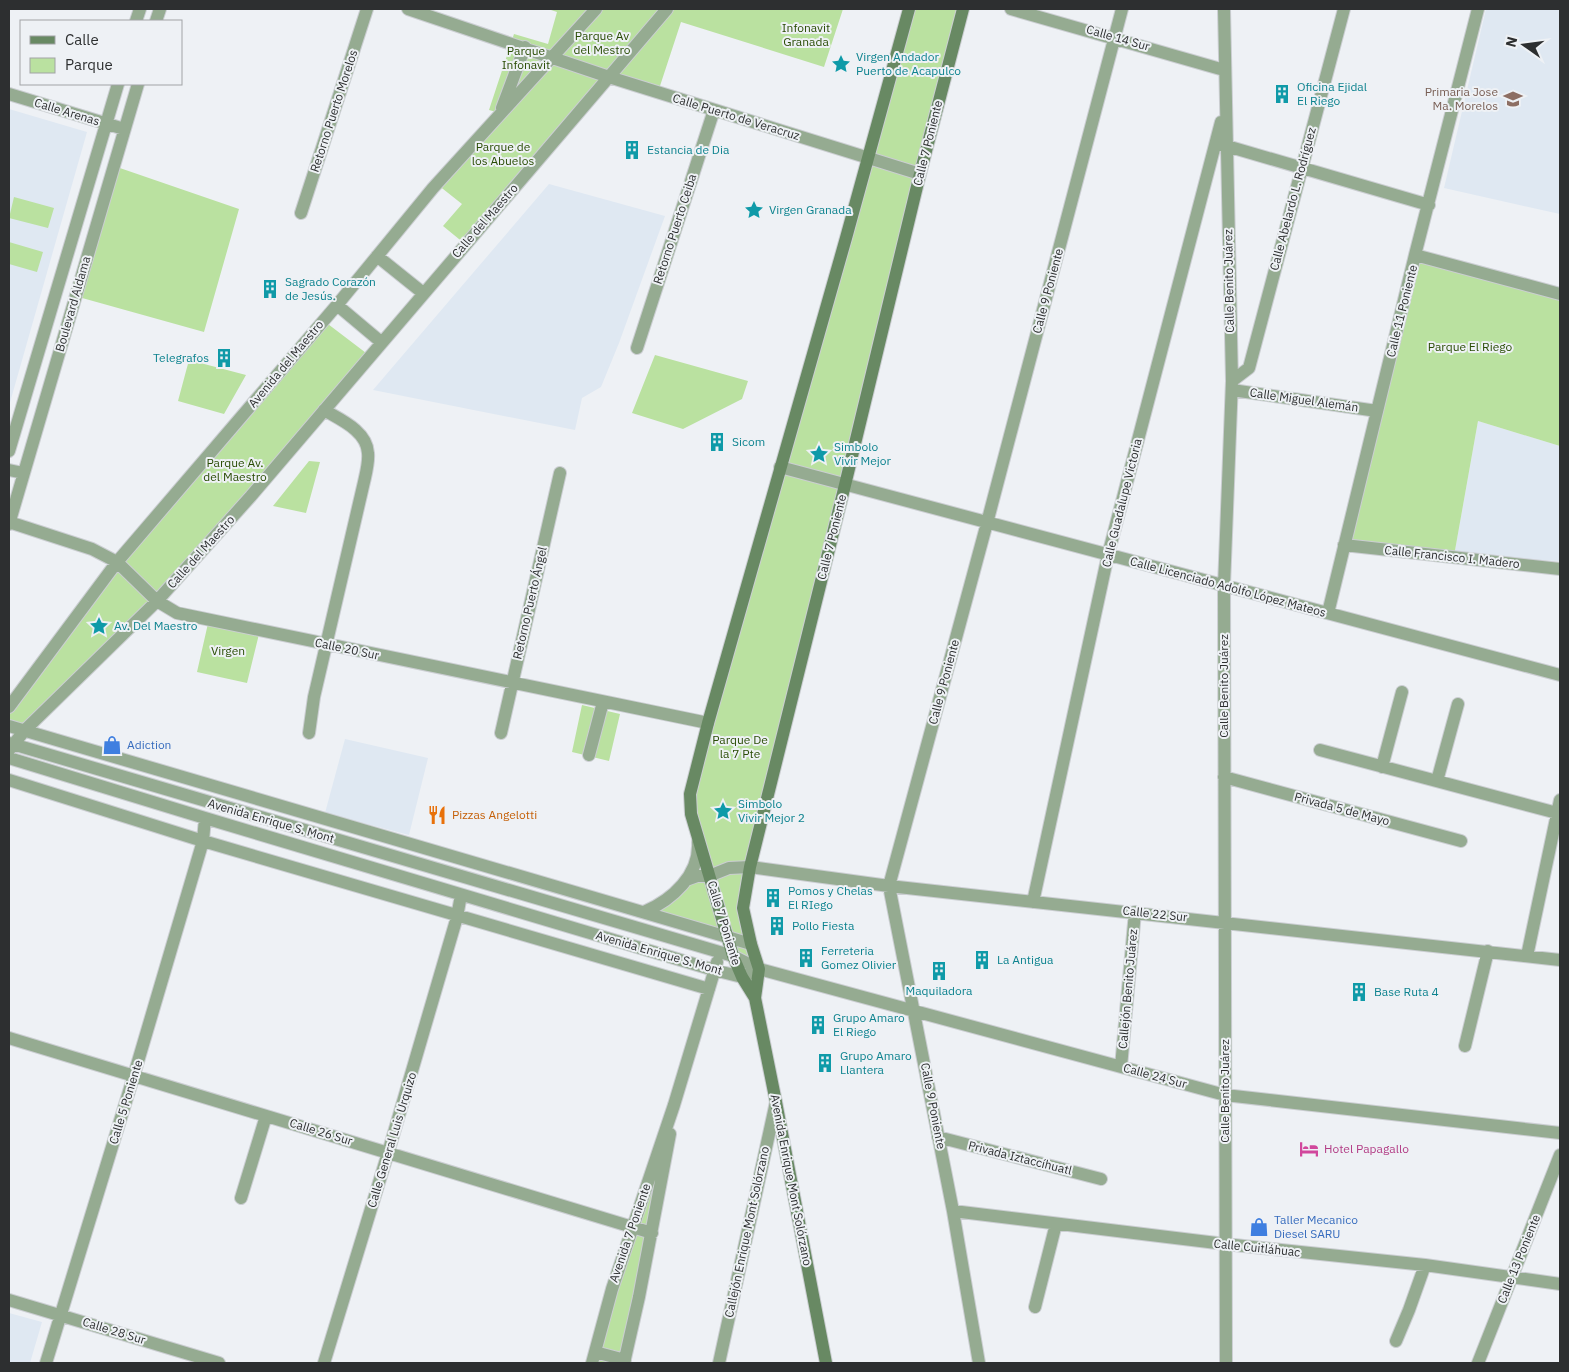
<svg xmlns="http://www.w3.org/2000/svg" width="1569" height="1372" viewBox="0 0 1569 1372" font-family="'IBM Plex Sans',sans-serif">
<style>
.built{fill:#dfe8f2}
.green{fill:#bae1a0}
.lines{fill:none;stroke-linecap:round;stroke-linejoin:round}
.street-casing{stroke:#cbced2;stroke-width:14}
.secondary-casing{stroke:#cbced2;stroke-width:14}
.street{stroke:#95ab91;stroke-width:12}
.secondary{stroke:#688963;stroke-width:12}
.labels{text-anchor:middle;stroke-width:4;stroke-linejoin:round;paint-order:stroke}
.park-label{font-size:12px;fill:#294c04;stroke:#eef1f5}
.street-label{font-size:12px;fill:#2d2f30;stroke:#eef1f5}
.culture-label{font-size:12px;fill:#0d838f;stroke:#eef1f5;text-anchor:start}
.education-label{font-size:12px;fill:#785e54;stroke:#eef1f5;text-anchor:end}
.shop-label{font-size:12px;fill:#366cbe;stroke:#eef1f5;text-anchor:start}
.food-label{font-size:12px;fill:#c56008;stroke:#eef1f5;text-anchor:start}
.hotel-label{font-size:12px;fill:#b23c85;stroke:#eef1f5;text-anchor:start}
</style>
<rect width="100%" height="100%" fill="#eef1f5"/>
<path class="built" d="M1486,9L1560,10V214L1444,188Z
M9,109L87,132L9,406Z
M549,184L665,216L619,343L601,387L582,398L575,430L373,390Z
M1478,421L1560,446V561L1454,556Z
M345,739L428,758L409,835L325,813Z
M9,1313L42,1322L30,1363H9Z"/>
<path class="green" d="M548,9H596L553,57L608,75L557,57L597,9H843L824,67L681,22L658,92L608,77L465,244L443,226L462,204L438,185L500,113L489,110L514,34L548,44L557,12Z
M909,9H962L742,909L753,959L736,957L728,937L644,912L654,908L697,859L689,805Z
M114,166L239,209L204,332L75,296Z
M14,197L54,208L48,228L9,218Z
M9,242L43,252L37,272L9,264Z
M1416,256L1560,294V446L1478,421L1454,556L1345,544Z
M324,321L370,356L251,496L25,730L9,726V707L117,562Z
M655,355L748,381L742,399L683,429L632,413Z
M189,360L246,375L224,414L178,401Z
M309,461L320,462L306,513L273,506Z
M209,619L260,630L247,683L197,672Z
M582,705L620,714L609,761L572,752Z
M662,1138L624,1363H592Z"/>
<g class="lines">
<g class="street-casing">
<path id="street" d="M408,9L609,77L920,174
M1011,9L1224,70
M1224,9L1232,381L1224,586L1226,1363
M136,21L140,9
M156,21L160,9
M9,94L124,129
M502,108L525,47
M1220,144L1429,205
M301,213L367,9
M1415,255L1560,294
M377,256L423,293
M337,305L381,342
M637,348L714,110
M1232,381L1249,368L1344,9
M1232,390L1377,411
M9,451L118,84
M780,467L1560,675
M9,470L23,473
M9,522L92,549L117,562L157,601L177,613L708,723
M9,524L138,84
M1344,545L1560,569
M1328,613L1415,255L1478,9
M9,707L117,562L337,305L433,188L596,9
M9,726L751,944
M309,733L314,697L364,482C366,473 369,462 368,453C367,431 341,420 324,410
M501,733L560,473
M9,743L733,956L759,969L1225,1095L1560,1133
M9,750L25,730L157,601L251,496L667,9
M1320,750L1557,813
M589,755L603,702
M9,758L205,818L714,970L742,977L749,974
M1382,767L1402,692
M1224,777L1461,841
M9,780L203,841L709,989
M1437,781L1458,704
M686,880L697,876H709L729,868L750,867L889,886L1560,960
M1033,902L1108,555L1221,122
M644,912C672,900 700,875 698,842
M1527,956L1560,800
M9,1038L652,1233
M1465,1046L1488,951
M1121,1067L1135,912
M938,1137L1101,1179
M241,1198L266,1116
M953,1211L1225,1244L1425,1265L1560,1284
M9,1300L219,1363
M1035,1307L1056,1224
M1396,1341L1409,1310L1425,1265
M595,1352L625,1360
M46,1363L134,1075L203,841L205,818
M324,1363L388,1153L457,917L461,895
M592,1363L612,1289L674,1105L717,962
M624,1363L639,1297L670,1134
M719,1363L776,1102
M979,1363L953,1211L889,886L987,523L1122,9
M1478,1363L1560,1155"/>
</g>
<g class="secondary-casing">
<path id="secondary" d="M755,998L742,977L733,956L691,814L690,794L708,723L846,238L909,9
M826,1363L776,1102L755,998L759,969L751,944L743,908L750,867L845,485L920,174L963,9"/>
</g>
<use href="#street" class="street"/>
<use href="#secondary" class="secondary"/>
</g>
<defs>
<g id="sight-bare" transform="scale(1.5)"><path d="M0-6L1.8-2.2L6-1.7L2.9 1.2L3.7 5.4L0 3.3L-3.7 5.4L-2.9 1.2L-6-1.7L-1.8-2.2Z" fill="#0f9aa8" stroke="#eef1f5" stroke-width="2.5" paint-order="stroke"/></g>
<g id="building-bare" transform="scale(1.5)"><path d="M-4-6H4V6H1V3H-1V6H-4ZM-2.5-4.3h1.7v1.8h-1.7ZM.8-4.3h1.7v1.8H.8ZM-2.5-1h1.7V.8h-1.7ZM.8-1h1.7V.8H.8Z" fill="#0f9aa8" stroke="#eef1f5" stroke-width="2.5" paint-order="stroke"/></g>
<g id="school-bare" transform="scale(1.5)"><path d="M0-5L7-2L0 1L-7-2ZM-4 1L0 2.5L4 1V4Q0 6-4 4Z" fill="#8d6e63" stroke="#eef1f5" stroke-width="2.5" paint-order="stroke"/></g>
<g id="shop-bare" transform="scale(1.5)"><path d="M-5-2.5h2.3a2.7 3.5 0 0 1 5.4 0H5L5.5 6h-11ZM-1.5-2.5h3a1.5 2.3 0 0 0-3 0Z" fill="#3f7fe0" stroke="#eef1f5" stroke-width="2.5" paint-order="stroke"/></g>
<g id="restaurant-bare" transform="scale(1.5)"><path d="M-5-6h1v4h1v-4h1v4h1v-4h1v5L-1.5 .5V6h-2V.5L-5-1ZM5-6V6H3V1.5H1.5Q1.5-4 5-6Z" fill="#e8710a" stroke="#eef1f5" stroke-width="2.5" paint-order="stroke"/></g>
<g id="hotel-bare" transform="scale(1.5)"><path d="M-6-4.5h1.5V1H6V5H4.5V3h-9V5H-6ZM-4 0a1.8 1.8 0 1 1 3.6 0ZM.5 0V-2.5h3Q6-2.5 6 0Z" fill="#d1479c" stroke="#eef1f5" stroke-width="2.5" paint-order="stroke"/></g>
</defs>
<g fill-rule="evenodd">
<use href="#sight-bare" x="841" y="64"/>
<use href="#building-bare" x="1282" y="94"/>
<use href="#school-bare" x="1513" y="99"/>
<use href="#building-bare" x="632" y="150"/>
<use href="#sight-bare" x="754" y="210"/>
<use href="#building-bare" x="270" y="289"/>
<use href="#building-bare" x="224" y="358"/>
<use href="#building-bare" x="717" y="442"/>
<use href="#sight-bare" x="819" y="454"/>
<use href="#sight-bare" x="99" y="626"/>
<use href="#shop-bare" x="112" y="745"/>
<use href="#sight-bare" x="723" y="811"/>
<use href="#restaurant-bare" x="437" y="815"/>
<use href="#building-bare" x="773" y="898"/>
<use href="#building-bare" x="777" y="926"/>
<use href="#building-bare" x="806" y="958"/>
<use href="#building-bare" x="982" y="960"/>
<use href="#building-bare" x="939" y="971"/>
<use href="#building-bare" x="1359" y="992"/>
<use href="#building-bare" x="818" y="1025"/>
<use href="#building-bare" x="825" y="1063"/>
<use href="#hotel-bare" x="1309" y="1149"/>
<use href="#shop-bare" x="1259" y="1227"/>
</g>
<g class="labels">
<g class="park-label">
<text x="806" y="32">Infonavit<tspan x="806" dy="14">Granada</tspan></text>
<text x="602" y="40">Parque Av<tspan x="602" dy="14">del Mestro</tspan></text>
<text x="526" y="55">Parque<tspan x="526" dy="14">Infonavit</tspan></text>
<text x="503" y="151">Parque de<tspan x="503" dy="14">los Abuelos</tspan></text>
<text x="1470" y="351">Parque El Riego</text>
<text x="235" y="467">Parque Av.<tspan x="235" dy="14">del Maestro</tspan></text>
<text x="228" y="655">Virgen</text>
<text x="740" y="744">Parque De<tspan x="740" dy="14">la 7 Pte</tspan></text>
</g>
<g class="street-label">
<text transform="translate(1118 38) rotate(16)" y="4">Calle 14 Sur</text>
<text transform="translate(334 111) rotate(-72)" y="4">Retorno Puerto Morelos</text>
<text transform="translate(67 112) rotate(17)" y="4">Calle Arenas</text>
<text transform="translate(736 117) rotate(17)" y="4">Calle Puerto de Veracruz</text>
<text transform="translate(928 143) rotate(-76)" y="4">Calle 7 Poniente</text>
<text transform="translate(1293 199) rotate(-75)" y="4">Calle Abelardo L. Rodríguez</text>
<text transform="translate(485 221) rotate(-49)" y="4">Calle del Maestro</text>
<text transform="translate(675 229) rotate(-72)" y="4">Retorno Puerto Ceiba</text>
<text transform="translate(1229 281) rotate(-91)" y="4">Calle Benito Juárez</text>
<text transform="translate(1048 291) rotate(-75)" y="4">Calle 9 Poniente</text>
<text transform="translate(73 304) rotate(-74)" y="4">Boulevard Aldama</text>
<text transform="translate(1402 311) rotate(-76)" y="4">Calle 11 Poniente</text>
<text transform="translate(286 364) rotate(-50)" y="4">Avenida del Maestro</text>
<text transform="translate(1304 400) rotate(8)" y="4">Calle Miguel Alemán</text>
<text transform="translate(1122 503) rotate(-76)" y="4">Calle Guadalupe Victoria</text>
<text transform="translate(832 537) rotate(-76)" y="4">Calle 7 Poniente</text>
<text transform="translate(201 552) rotate(-48)" y="4">Calle del Maestro</text>
<text transform="translate(1452 557) rotate(6)" y="4">Calle Francisco I. Madero</text>
<text transform="translate(1228 587) rotate(15)" y="4">Calle Licenciado Adolfo López Mateos</text>
<text transform="translate(530 603) rotate(-77)" y="4">Retorno Puerto Ángel</text>
<text transform="translate(347 649) rotate(12)" y="4">Calle 20 Sur</text>
<text transform="translate(944 682) rotate(-75)" y="4">Calle 9 Poniente</text>
<text transform="translate(1224 686) rotate(-90)" y="4">Calle Benito Juárez</text>
<text transform="translate(1342 809) rotate(15)" y="4">Privada 5 de Mayo</text>
<text transform="translate(271 821) rotate(16)" y="4">Avenida Enrique S. Mont</text>
<text transform="translate(1155 914) rotate(6)" y="4">Calle 22 Sur</text>
<text transform="translate(724 923) rotate(73)" y="4">Calle 7 Poniente</text>
<text transform="translate(659 953) rotate(16)" y="4">Avenida Enrique S. Mont</text>
<text transform="translate(1128 989) rotate(-85)" y="4">Callejón Benito Juárez</text>
<text transform="translate(1155 1076) rotate(15)" y="4">Calle 24 Sur</text>
<text transform="translate(1225 1091) rotate(-90)" y="4">Calle Benito Juárez</text>
<text transform="translate(126 1102) rotate(-73)" y="4">Calle 5 Poniente</text>
<text transform="translate(933 1106) rotate(79)" y="4">Calle 9 Poniente</text>
<text transform="translate(321 1132) rotate(17)" y="4">Calle 26 Sur</text>
<text transform="translate(392 1140) rotate(-73)" y="4">Calle General Luis Urquizo</text>
<text transform="translate(1020 1158) rotate(14)" y="4">Privada Iztaccíhuatl</text>
<text transform="translate(791 1180) rotate(79)" y="4">Avenida Enrique Mont Solórzano</text>
<text transform="translate(747 1232) rotate(-78)" y="4">Callejón Enrique Mont Solórzano</text>
<text transform="translate(630 1233) rotate(-71)" y="4">Avenida 7 Poniente</text>
<text transform="translate(1257 1248) rotate(6)" y="4">Calle Cuitláhuac</text>
<text transform="translate(1519 1259) rotate(-68)" y="4">Calle 13 Poniente</text>
<text transform="translate(114 1331) rotate(17)" y="4">Calle 28 Sur</text>
</g>
<g class="culture-label">
<text x="856" y="61">Virgen Andador<tspan x="856" dy="14">Puerto de Acapulco</tspan></text>
<text x="1297" y="91">Oficina Ejidal<tspan x="1297" dy="14">El Riego</tspan></text>
<text x="647" y="154">Estancia de Dia</text>
<text x="769" y="214">Virgen Granada</text>
<text x="285" y="286">Sagrado Corazón<tspan x="285" dy="14">de Jesús.</tspan></text>
<text x="209" y="362" text-anchor="end">Telegrafos</text>
<text x="732" y="446">Sicom</text>
<text x="834" y="451">Simbolo<tspan x="834" dy="14">Vivir Mejor</tspan></text>
<text x="114" y="630">Av. Del Maestro</text>
<text x="738" y="808">Simbolo<tspan x="738" dy="14">Vivir Mejor 2</tspan></text>
<text x="788" y="895">Pomos y Chelas<tspan x="788" dy="14">El RIego</tspan></text>
<text x="792" y="930">Pollo Fiesta</text>
<text x="821" y="955">Ferreteria<tspan x="821" dy="14">Gomez Olivier</tspan></text>
<text x="997" y="964">La Antigua</text>
<text x="939" y="995" text-anchor="middle">Maquiladora</text>
<text x="1374" y="996">Base Ruta 4</text>
<text x="833" y="1022">Grupo Amaro<tspan x="833" dy="14">El Riego</tspan></text>
<text x="840" y="1060">Grupo Amaro<tspan x="840" dy="14">Llantera</tspan></text>
</g>
<g class="education-label">
<text x="1498" y="96">Primaria Jose<tspan x="1498" dy="14">Ma. Morelos</tspan></text>
</g>
<g class="shop-label">
<text x="127" y="749">Adiction</text>
<text x="1274" y="1224">Taller Mecanico<tspan x="1274" dy="14">Diesel SARU</tspan></text>
</g>
<g class="food-label">
<text x="452" y="819">Pizzas Angelotti</text>
</g>
<g class="hotel-label">
<text x="1324" y="1153">Hotel Papagallo</text>
</g>
</g>
<rect width="1569" height="1372" fill="none" stroke="#2d2f30" stroke-width="20"/>
<rect x="20" y="20" width="162" height="65" fill="#eef1f5" stroke="#a1a3a6"/>
<rect x="30" y="36" width="25" height="8" fill="#688963" stroke="#a1a3a6"/>
<text x="65" y="45" font-size="15" fill="#2d2f30">Calle</text>
<rect x="30" y="58" width="25" height="15" fill="#bae1a0" stroke="#a1a3a6"/>
<text x="65" y="70" font-size="15" fill="#2d2f30">Parque</text>
<g transform="translate(1524 45) rotate(284)" stroke="#eef1f5" stroke-width="4" paint-order="stroke">
<path d="M0-4L9 19L0 12L-9 19Z" fill="#2d2f30"/>
<text y="-8" font-size="14" font-weight="bold" text-anchor="middle" fill="#2d2f30">N</text>
</g>
</svg>
